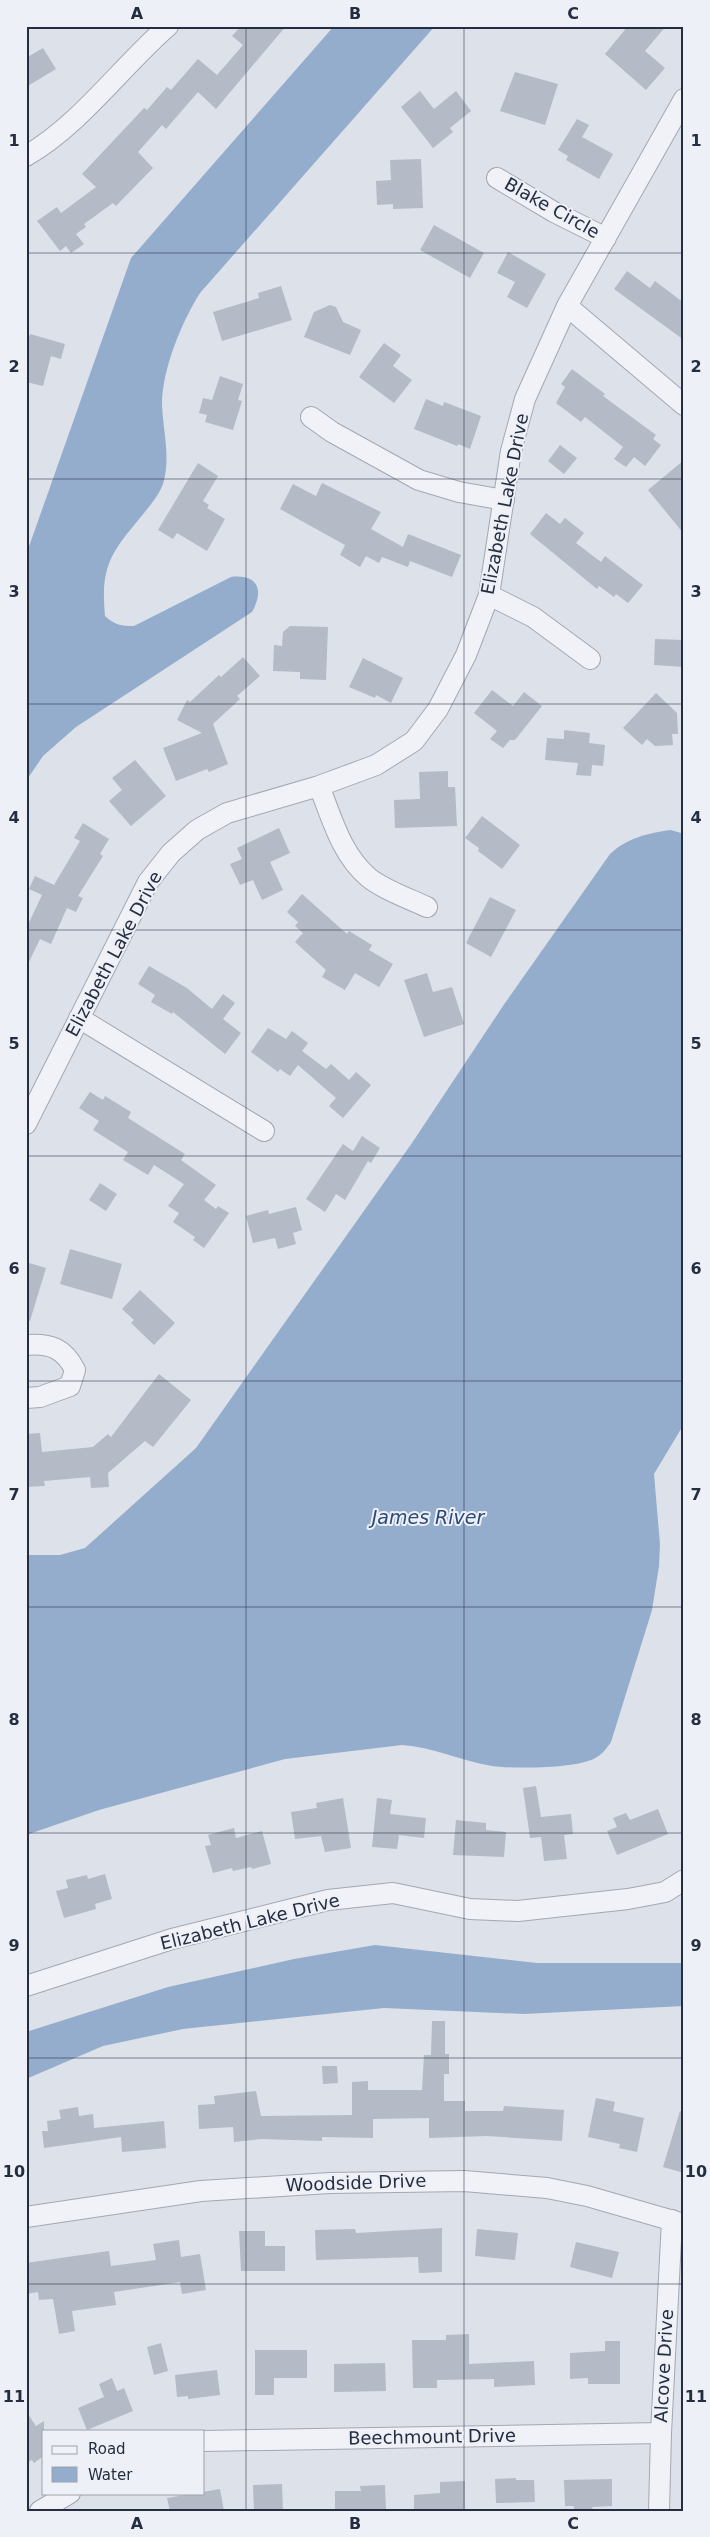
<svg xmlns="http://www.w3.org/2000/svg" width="710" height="2537" viewBox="0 0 710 2537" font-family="'DejaVu Sans',sans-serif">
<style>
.water{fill:#94adcd}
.building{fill:#b4bac6}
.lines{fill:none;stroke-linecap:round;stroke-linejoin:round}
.street-casing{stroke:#a2a8b3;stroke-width:22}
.street{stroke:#f0f2f7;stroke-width:20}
.grid{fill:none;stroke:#252e41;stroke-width:1;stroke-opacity:0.55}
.labels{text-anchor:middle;stroke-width:4;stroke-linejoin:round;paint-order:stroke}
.street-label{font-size:18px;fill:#252e41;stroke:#edf0f6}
.water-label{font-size:19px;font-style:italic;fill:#2b4a79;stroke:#edf0f6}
.neatline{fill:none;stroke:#252e41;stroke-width:2}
.grid-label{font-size:16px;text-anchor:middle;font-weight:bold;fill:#252e41}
</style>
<rect width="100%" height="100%" fill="#dde1e9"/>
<path class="water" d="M334,26H435L200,293C182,321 162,370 162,404C163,432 171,457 163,484C159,495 151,504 144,513C113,551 100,563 105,616C114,625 122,626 134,626L231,577C257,574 265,589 252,612L76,727L43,756L26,781V555L131,258Z
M671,830L684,834V1424L654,1474L660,1544L659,1566L652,1610L611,1742C605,1751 599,1758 588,1761C570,1768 512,1769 492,1766C462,1761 433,1747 402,1745L285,1759L99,1810L26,1835V1555H60L85,1548L196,1448L412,1143L505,1003L610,854C627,838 648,833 671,830Z
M375,1945L537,1963H684V2006L524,2014L384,2008L183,2029L103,2046L26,2079V2032L168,1987L294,1959Z"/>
<path class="building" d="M241,26H286L216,109L198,92L166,129L162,125L138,152L153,168L116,206L113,203L84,224L86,227L76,234L84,244L71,253L66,246L60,251L37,221L57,207L61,213L96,187L82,174L144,108L147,110L167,87L171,90L198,59L217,75L243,45L232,36Z
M628,26H666L645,51L665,68L646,90L605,54Z
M43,48L56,69L26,87V58Z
M515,72L558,84L545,125L500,111Z
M420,91L434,109L456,91L471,111L450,128L453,132L433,148L401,107Z
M577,119L589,125L582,137L613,154L599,179L566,160L568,156L558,150Z
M421,159L423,208L393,209V204L377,205L376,181L391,180L390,160Z
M434,225L484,253L470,278L420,250Z
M508,252L546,274L527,308L507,297L515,282L497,273Z
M627,271L650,288L655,281L684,303V340L614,289Z
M281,286L292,320L222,341L213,312L259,298L258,293Z
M330,305L336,307L343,322L361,330L350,355L304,337L314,312Z
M30,334L65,344L61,359L51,356L43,386L26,382V347Z
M384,343L401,355L393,366L412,380L394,403L359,377Z
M572,369L605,394L603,396L656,435L653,439L661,445L645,466L634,457L626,467L614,459L623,447L585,417L581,422L556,403L565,387L561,384Z
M220,376L243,384L238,400L242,401L233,430L205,422L207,415L199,413L203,398L212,400Z
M426,399L443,406L444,402L481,416L470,449L458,444L457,446L414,429Z
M560,445L577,458L564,474L548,461Z
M684,460V534L648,490Z
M198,463L218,476L203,501L209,505L207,508L225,519L207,551L177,533L173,539L158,530Z
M322,483L381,512L371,529L403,547L408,534L461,555L452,577L410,561L408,567L382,557L379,563L366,556L360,567L340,555L345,545L280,509L293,484L316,496Z
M546,513L560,524L565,518L584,533L576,543L601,562L605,556L643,585L628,603L616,594L614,597L599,586L597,589L530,534Z
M290,626L328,627L326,680L300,679V672L273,671L274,645L282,646L283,632Z
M655,639L684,640V667L654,665Z
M243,657L260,676L237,696L240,699L213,724L228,764L209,772L207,769L176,781L163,748L202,733L177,720L187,700L190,702L219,675L221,677Z
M363,658L403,678L391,703L376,695L375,698L349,687Z
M492,690L513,706L524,692L542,706L515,740H510L503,748L490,739L497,731L474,713Z
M656,693L677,713L678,734H672L673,745L655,746L647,739L642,745L623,728Z
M564,730L590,733L589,743L605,745L603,766L592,765L591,776L576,775L578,763L545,760L547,738L564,739Z
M135,760L166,796L131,826L109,801L122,790L112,778Z
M448,771V787H455L457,826L395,828L394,800L420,799L419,772Z
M482,816L520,845L502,869L478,851L479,848L465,838Z
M83,823L109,839L100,854L103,856L78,896L83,898L76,912L67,908L51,944L40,939L26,968V929L42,895L29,889L35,876L54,885L80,841L74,838Z
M279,828L290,853L270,862L283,890L262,900L253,880L240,885L230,864L242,859L237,848Z
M302,894L347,934L349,931L372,945L369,950L393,964L379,987L355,973L345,990L322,977L326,970L295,942L303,933L295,926L298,922L287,912Z
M490,897L516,910L491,957L466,943Z
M149,966L187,988L212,1009L223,994L235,1003L223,1019L241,1033L225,1054L173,1012L172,1014L151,1002L155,995L138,984Z
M427,973L433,992L452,987L464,1024L424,1037L404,980Z
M268,1028L286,1039L292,1031L308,1043L302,1051L326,1069L331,1064L349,1080L356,1072L371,1085L343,1118L329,1106L336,1098L298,1065L290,1076L280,1069L278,1072L251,1052Z
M90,1092L103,1100L105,1096L131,1112L128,1118L185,1154L181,1160L216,1185L204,1200L216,1209L218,1206L229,1213L204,1248L193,1240L195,1237L173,1222L179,1213L168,1206L184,1184L154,1165L148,1175L123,1160L128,1152L93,1130L99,1121L79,1108Z
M362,1136L380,1148L371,1163L368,1161L345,1200L336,1194L325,1212L306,1199L343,1144L353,1151Z
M100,1183L117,1194L106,1211L89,1200Z
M296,1207L302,1230L293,1233L296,1244L278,1249L275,1238L253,1243L246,1216L268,1210L269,1214Z
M70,1249L122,1264L112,1299L60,1284Z
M26,1262L46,1268L30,1321L26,1320Z
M140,1290L175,1323L154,1345L131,1323L134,1320L122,1309Z
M159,1374L191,1400L153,1447L145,1441L108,1473L109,1487L91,1488L90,1477L44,1481L45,1486L26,1487V1434L40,1433L42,1452L93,1447L108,1434L111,1437Z
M536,1786L541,1817L571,1814L573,1834L564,1835L567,1859L544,1861L541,1837L530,1838L523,1788Z
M343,1798L351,1848L325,1852L321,1836L295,1839L291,1812L317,1808L316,1803Z
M377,1798L392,1800L390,1814L426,1818L424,1838L399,1835L397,1849L372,1847Z
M658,1809L668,1834L617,1855L607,1831L617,1827L613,1818L626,1813L630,1820Z
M456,1820L486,1823V1830L506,1832L504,1857L453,1855Z
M234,1828L236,1838L262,1831L271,1864L252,1869L251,1867L233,1871L232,1868L213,1873L205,1846L211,1845L208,1835Z
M105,1874L112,1899L95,1904L96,1909L64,1918L56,1891L68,1888L66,1880L87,1875L88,1879Z
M432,2021H445V2054H449V2074H444V2101H465V2111H503L504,2106L564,2110L562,2141L487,2136L429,2138V2118L373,2119V2138L322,2137V2141L262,2139L234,2142L233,2127L199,2129L198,2105L215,2104L214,2096L256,2091L261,2116L352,2115V2082L368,2081V2090H422L424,2055H431Z
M322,2066H337L338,2083L323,2084Z
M596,2098L615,2102L613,2111L644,2118L637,2152L619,2148L620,2144L588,2137Z
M78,2107L79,2116L93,2114L94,2128L164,2121L166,2148L122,2152L121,2137L44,2148L42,2131H48L47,2121L61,2119L59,2110Z
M680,2111L684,2112V2173L663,2167Z
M442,2228V2272L419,2273L418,2257L316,2260L315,2230L355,2229L356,2233Z
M477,2229L518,2233L515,2260L475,2256Z
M239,2231H265V2246H285V2271H241Z
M179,2240L181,2257L200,2254L206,2290L182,2294L180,2282L114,2292L116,2305L72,2311L75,2331L59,2334L53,2299L39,2300L38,2292L26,2294V2263L109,2251L111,2266L156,2260L153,2244Z
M576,2242L619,2252L612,2278L570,2267Z
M469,2334V2364L534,2361L535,2385L494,2387V2379L437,2380V2388H413L412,2340H446V2335Z
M605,2341H620V2384H588V2378L570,2379V2353L605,2351Z
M161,2343L168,2371L154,2375L147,2347Z
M255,2350H307V2378H274V2395H255Z
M385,2363L386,2391L334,2392V2364Z
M217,2370L220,2395L188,2399V2396L177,2397L175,2375Z
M112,2378L117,2391L124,2388L133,2411L87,2430L78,2408L104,2397L99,2384Z
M26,2411L36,2426L44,2421V2456L34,2463L32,2460L26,2463Z
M516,2478V2480H534L535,2502L496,2503L495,2479Z
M612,2479V2506L592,2507L593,2511H574V2506H565L564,2480Z
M465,2481V2511H414V2495L440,2493V2482Z
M282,2484L283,2511H254L253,2485Z
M385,2485L386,2511H335V2491H361L360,2486Z
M220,2489L224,2511H170L167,2498Z"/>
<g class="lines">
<g class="street-casing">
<path id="street" d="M26,156C82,123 120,68 168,26
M497,178L554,212L606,238
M567,306L684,405
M311,417L332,432L419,480L459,492L504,500
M489,595L533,617L590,659
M319,786C332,818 341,854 368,877C382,889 410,899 427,907
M79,1018L264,1131
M26,1124L148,882L171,853L197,830L227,813L319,786L376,765L414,741L438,709L466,655L489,595L511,451L525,399L567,306L684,99
M26,1345C50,1343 64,1348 75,1370L70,1386L40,1397L26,1398
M26,1986L172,1939L328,1900L393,1893L470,1909L518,1911L628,1899L665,1892L684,1880
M26,2217L201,2191L330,2183L464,2181L547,2188L587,2196L684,2224
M204,2441L661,2433
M40,2511L70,2493
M659,2511L661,2433L672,2220"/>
</g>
<use href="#street" class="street"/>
</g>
<path class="grid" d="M246,26V2511M464,26V2511M26,253H684M26,479H684M26,704H684M26,930H684M26,1156H684M26,1381H684M26,1607H684M26,1833H684M26,2058H684M26,2284H684"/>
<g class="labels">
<g class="street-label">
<text transform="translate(552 208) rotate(29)" y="6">Blake Circle</text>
<text transform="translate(505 504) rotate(-79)" y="6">Elizabeth Lake Drive</text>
<text transform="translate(114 954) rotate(-62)" y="6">Elizabeth Lake Drive</text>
<text transform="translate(250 1922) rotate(-14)" y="6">Elizabeth Lake Drive</text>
<text transform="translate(356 2183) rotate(-2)" y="6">Woodside Drive</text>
<text transform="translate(664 2366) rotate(-87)" y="6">Alcove Drive</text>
<text transform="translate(432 2437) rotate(-1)" y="6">Beechmount Drive</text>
</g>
<g class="water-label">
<text x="428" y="1524">James River</text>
</g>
</g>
<rect width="710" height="2537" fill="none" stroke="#edf0f6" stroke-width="55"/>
<rect x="42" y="2430" width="162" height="65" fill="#edf0f6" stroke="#9da2ae"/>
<rect x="52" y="2446" width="25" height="8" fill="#f0f2f7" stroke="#9da2ae"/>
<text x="88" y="2454" font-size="15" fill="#252e41">Road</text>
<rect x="52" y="2467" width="25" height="15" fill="#94adcd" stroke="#9da2ae"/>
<text x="88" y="2480" font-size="15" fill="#252e41">Water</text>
<rect x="28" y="28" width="654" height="2482" class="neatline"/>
<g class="grid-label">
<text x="137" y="19">A</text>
<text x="355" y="19">B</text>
<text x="573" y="19">C</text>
<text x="14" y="146">1</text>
<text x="696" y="146">1</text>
<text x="14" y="372">2</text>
<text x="696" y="372">2</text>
<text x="14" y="597">3</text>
<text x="696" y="597">3</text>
<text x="14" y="823">4</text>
<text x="696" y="823">4</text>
<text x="14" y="1049">5</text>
<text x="696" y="1049">5</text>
<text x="14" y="1274">6</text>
<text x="696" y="1274">6</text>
<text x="14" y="1500">7</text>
<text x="696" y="1500">7</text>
<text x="14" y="1725">8</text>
<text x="696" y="1725">8</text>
<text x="14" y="1951">9</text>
<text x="696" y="1951">9</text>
<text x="14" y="2177">10</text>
<text x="696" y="2177">10</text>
<text x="14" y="2402">11</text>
<text x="696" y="2402">11</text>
<text x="137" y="2529">A</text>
<text x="355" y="2529">B</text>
<text x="573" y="2529">C</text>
</g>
</svg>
